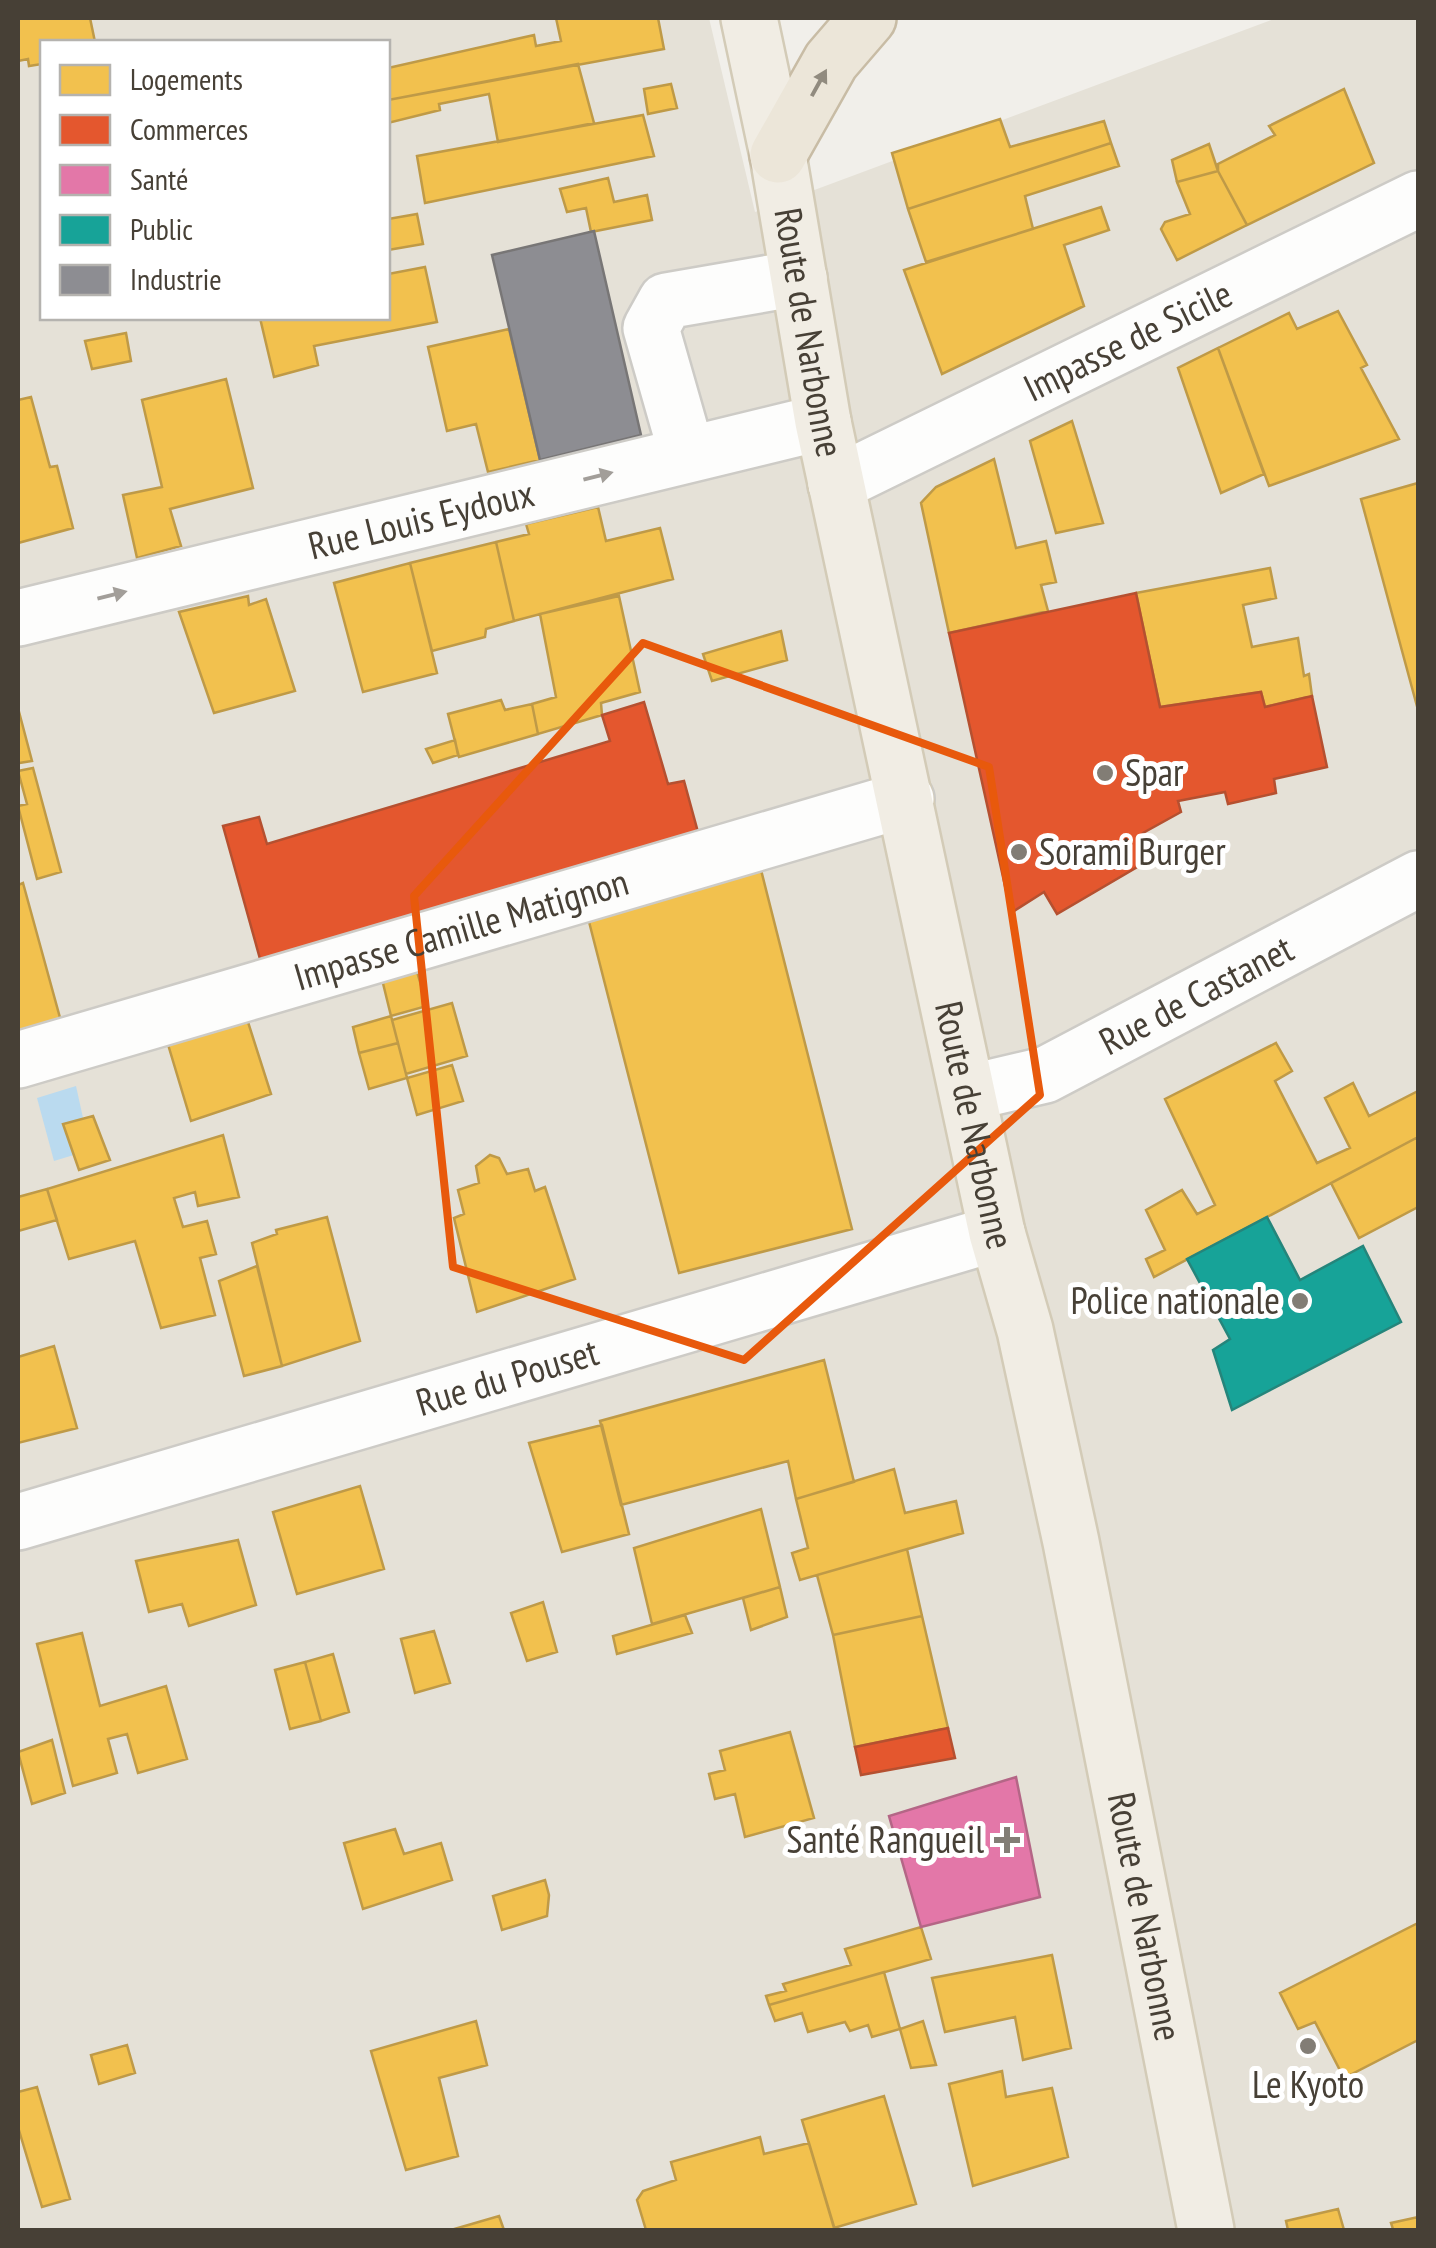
<svg xmlns="http://www.w3.org/2000/svg" width="1436" height="2248" viewBox="0 0 1436 2248" font-family="'PT Sans Narrow',sans-serif">
<style>
.residential{fill:#e5e1d7;fill-rule:evenodd}
.water{fill:#badaef}
.homes{fill:#f2c14e;stroke:#bf9a47;stroke-width:2.5}
.shops{fill:#e4572e;stroke:#b55030;stroke-width:2.5}
.health{fill:#e377a8;stroke:#b46686;stroke-width:2.5}
.public{fill:#17a398;stroke:#25857b;stroke-width:2.5}
.industry{fill:#8d8d92;stroke:#787676;stroke-width:2.5}
.lines{fill:none;stroke-linecap:round;stroke-linejoin:round}
.minor-casing{stroke:#cdcbc6;stroke-width:60}
.major-casing{stroke:#d3cbb7;stroke-width:60}
.highway-casing{stroke:#c8bca5;stroke-width:60}
.minor{stroke:#fdfdfc;stroke-width:55}
.major{stroke:#f1ede4;stroke-width:55}
.highway{stroke:#ece6d9;stroke-width:55}
.oneway{fill:#918b7f}
.oneway2{fill:#a29e99}
.marked{fill:none;stroke:#e8590c;stroke-width:8;stroke-linejoin:round}
.poi-dot{fill:#827d75;stroke:#fff;stroke-width:4}
.labels{text-anchor:middle;stroke-width:10;stroke-linejoin:round;paint-order:stroke}
.street-label{font-size:38px;fill:#474036;stroke:#fff}
.poi-label{font-size:38px;fill:#474036;stroke:#fff;text-anchor:start}
</style>
<rect width="100%" height="100%" fill="#f1efea"/>
<path class="residential" d="M18,18H709L755,212L1277,18H1418V2230H18ZM42,42H388V318H42Z"/>
<path class="water" d="M76,1086L90,1150L54,1161L37,1098Z"/>
<path class="homes" d="M18,18H90L95,42H42V64L29,66L28,59L18,61Z
M556,18H658L664,49L388,100V68L534,35L536,46L561,41Z
M578,64L594,123L498,142L489,94L439,104L440,110L388,123V100Z
M671,84L677,108L648,114L644,89Z
M1344,89L1374,163L1247,225L1218,171V164L1275,135L1269,126Z
M643,115L654,156L425,203L417,156Z
M1000,119L1010,147L1104,121L1111,143L908,209L892,153Z
M1111,143L1119,166L1025,196L1033,229L926,262L908,209Z
M1209,144L1218,171L1177,182L1172,160Z
M1218,171L1247,225L1177,260L1161,229L1165,222L1190,214L1177,182Z
M608,178L614,202L647,195L652,220L591,232L586,208L567,212L560,189Z
M1101,207L1109,230L1064,245L1084,306L942,374L904,270Z
M417,214L423,244L388,250V219Z
M425,267L437,322L314,346L318,365L274,377L260,318H388V274Z
M1338,311L1367,365L1361,368L1399,439L1269,486L1218,348L1289,313L1297,329Z
M509,329L540,460L488,472L476,424L447,431L428,347Z
M126,333L131,361L92,369L85,341Z
M1218,348L1264,474L1221,493L1178,368Z
M226,379L253,488L170,509L181,546L137,558L123,495L162,487L142,400Z
M31,397L50,467L57,466L73,528L18,543V400Z
M1072,421L1103,523L1056,533L1030,441Z
M994,459L1016,548L1046,541L1056,582L1041,585L1048,611L949,633L921,503L936,487Z
M1418,483V710L1361,499Z
M598,507L606,541L660,528L673,579L514,621L496,542L529,534L526,524Z
M496,542L514,621L486,629L485,637L432,651L410,563Z
M410,563L437,673L363,692L334,583Z
M1270,568L1276,598L1243,605L1252,647L1298,638L1304,676L1309,674L1312,696L1265,707L1261,692L1160,707L1136,593Z
M248,596L249,605L266,599L295,691L214,713L179,612Z
M619,596L640,692L601,703L602,715L538,734L532,704L556,697L540,614Z
M781,631L787,660L712,681L703,654Z
M501,700L505,710L532,704L538,734L459,757L448,714Z
M18,708L32,761L19,763L18,758Z
M455,740L458,755L433,763L426,749Z
M33,768L61,872L37,879L18,806L27,804L18,771Z
M760,866L852,1229L679,1273L586,910Z
M23,883L62,1025L18,1038V885Z
M413,958L427,1006L391,1016L379,967Z
M452,1003L467,1056L406,1074L392,1020Z
M213,1016L217,1030L248,1022L271,1094L191,1121L164,1031Z
M391,1016L398,1043L359,1053L353,1027Z
M398,1043L407,1078L369,1089L359,1053Z
M1276,1043L1292,1071L1275,1081L1317,1163L1350,1148L1325,1098L1353,1083L1369,1116L1418,1091V1137L1154,1277L1146,1259L1165,1250L1146,1210L1182,1190L1197,1214L1215,1205L1165,1099Z
M452,1065L463,1101L417,1115L407,1078Z
M93,1116L110,1160L79,1170L63,1124Z
M223,1135L239,1197L198,1206L195,1192L174,1198L183,1227L207,1221L216,1254L200,1258L215,1315L161,1328L135,1241L69,1259L47,1189Z
M1418,1137V1207L1359,1238L1331,1183Z
M490,1155L499,1158L507,1174L528,1169L535,1191L545,1187L575,1279L477,1312L454,1218L464,1214L458,1190L479,1183L476,1166Z
M47,1189L57,1220L18,1231V1197Z
M327,1217L360,1341L282,1366L252,1243L277,1234L276,1230Z
M257,1266L282,1366L244,1376L219,1281Z
M54,1346L77,1428L18,1443V1357Z
M824,1360L854,1482L796,1499L788,1461L621,1505L600,1421Z
M602,1425L629,1534L562,1552L529,1443Z
M894,1469L905,1513L956,1501L963,1533L800,1580L792,1553L808,1548L796,1499Z
M360,1486L384,1569L297,1594L273,1512Z
M761,1509L780,1587L652,1624L634,1548Z
M238,1540L256,1605L189,1626L182,1604L149,1612L136,1561Z
M907,1549L922,1616L833,1635L817,1575Z
M780,1587L787,1617L751,1630L743,1598Z
M543,1602L557,1652L527,1661L511,1613Z
M685,1615L692,1633L617,1654L613,1636Z
M922,1616L948,1728L855,1747L833,1635Z
M434,1631L450,1683L415,1693L401,1639Z
M82,1633L100,1706L166,1686L187,1759L138,1773L127,1734L108,1739L117,1773L73,1786L37,1644Z
M333,1654L349,1712L321,1721L305,1662Z
M305,1662L321,1721L290,1729L275,1670Z
M790,1732L814,1818L745,1837L735,1794L715,1799L709,1774L725,1770L720,1751Z
M52,1740L65,1793L32,1804L18,1752Z
M395,1829L404,1854L441,1843L452,1880L363,1909L344,1843Z
M545,1880L549,1895L547,1916L502,1930L493,1896Z
M1418,1923V2040L1344,2078L1315,2022L1298,2029L1280,1993Z
M921,1927L931,1959L769,2005L766,1996L786,1991L783,1984L851,1965L845,1949Z
M1052,1955L1071,2048L1023,2060L1015,2017L945,2032L932,1978Z
M884,1972L900,2029L872,2037L868,2025L850,2031L845,2022L808,2032L802,2013L775,2021L769,2005Z
M476,2021L487,2065L439,2078L458,2156L406,2170L371,2051Z
M923,2021L936,2065L911,2068L900,2029Z
M127,2045L135,2073L99,2084L91,2055Z
M1002,2071L1006,2097L1052,2088L1068,2157L973,2186L949,2084Z
M37,2087L70,2199L42,2207L18,2127V2092Z
M884,2096L916,2204L834,2228L802,2120Z
M760,2137L764,2154L809,2143L835,2230H646L637,2200L643,2191L676,2180L671,2162Z
M1338,2209L1344,2230H1288L1286,2221Z
M499,2216L504,2230H451Z
M1418,2217V2230H1388L1393,2229L1391,2223Z"/>
<path class="shops" d="M1136,593L1160,707L1261,692L1265,707L1312,696L1327,767L1274,779L1276,793L1228,804L1225,792L1178,801L1181,812L1143,833L1156,856L1057,914L1044,892L1011,913L949,633Z
M644,702L668,784L684,781L699,836L262,966L223,826L259,817L267,844L610,741L602,715Z
M948,1728L955,1758L861,1775L855,1747Z"/>
<path class="health" d="M1016,1777L1040,1897L921,1927L889,1816Z"/>
<path class="public" d="M1267,1217L1300,1280L1363,1246L1401,1322L1232,1410L1213,1350L1230,1339L1187,1259Z"/>
<path class="industry" d="M594,231L641,435L540,460L492,255Z"/>
<g class="lines">
<g class="minor-casing">
<g id="minor">
<path d="M687,454L651,328L666,301L799,278"/>
<path id="s1" d="M836,484L1418,199"/>
<path id="s2" d="M18,618L823,422"/>
<path id="s3" d="M18,1060L906,799"/>
<path id="s4" d="M968,1093L1045,1075L1418,879"/>
<path id="s5" d="M18,1522L997,1233"/>
</g>
</g>
<g class="major-casing">
<g id="major">
<path id="s6" d="M749,18L778,155L823,422L997,1233L1025,1330L1071,1542L1206,2230"/>
</g>
</g>
<g class="highway-casing">
<path id="highway" d="M778,155L831,61L868,18"/>
</g>
<use href="#minor" class="minor"/>
<use href="#major" class="major"/>
<use href="#highway" class="highway"/>
</g>
<defs><path id="oneway-solid" d="M-6-.8H1V-3.2L6.5 0L1 3.2V.8H-6Z" transform="scale(2.5)"/></defs>
<use class="oneway" href="#oneway-solid" transform="translate(819 83) rotate(-61)"/>
<g class="oneway2">
<use href="#oneway-solid" transform="translate(598 476) rotate(-14)"/>
<use href="#oneway-solid" transform="translate(112 595) rotate(-14)"/>
</g>
<path class="marked" d="M643,643L989,767L1040,1095L744,1360L453,1267L414,896Z"/>
<g class="poi-dot">
<circle cx="1105" cy="773" r="10"/>
<circle cx="1019" cy="852" r="10"/>
<circle cx="1300" cy="1301" r="10"/>
<path d="M1002 1825h10v10h10v10h-10v10h-10v-10h-10v-10h10z"/>
<circle cx="1308" cy="2046" r="10"/>
</g>
<g class="labels">
<g class="street-label">
<text dy="13" stroke="none"><textPath href="#s6" startOffset="320">Route de Narbonne</textPath></text>
<text dy="13" stroke="none"><textPath href="#s1" startOffset="325">Impasse de Sicile</textPath></text>
<text dy="13" stroke="none"><textPath href="#s2" startOffset="415">Rue Louis Eydoux</textPath></text>
<text dy="13" stroke="none"><textPath href="#s3" startOffset="462">Impasse Camille Matignon</textPath></text>
<text dy="13" stroke="none"><textPath href="#s4" startOffset="250">Rue de Castanet</textPath></text>
<text dy="13" stroke="none"><textPath href="#s6" startOffset="1130">Route de Narbonne</textPath></text>
<text dy="13" stroke="none"><textPath href="#s5" startOffset="510">Rue du Pouset</textPath></text>
<text dy="13" stroke="none"><textPath href="#s6" startOffset="1940">Route de Narbonne</textPath></text>
</g>
<g class="poi-label">
<text x="1125" y="786">Spar</text>
<text x="1039" y="865">Sorami Burger</text>
<text x="1280" y="1314" text-anchor="end">Police nationale</text>
<text x="984" y="1853" text-anchor="end">Santé Rangueil</text>
<text x="1308" y="2098" text-anchor="middle">Le Kyoto</text>
</g>
</g>
<rect width="1436" height="2248" fill="none" stroke="#474036" stroke-width="40"/>
<rect x="40" y="40" width="350" height="280" fill="#ffffff" stroke="#b5b3af" stroke-width="2.5"/>
<rect x="60" y="65" width="50" height="30" fill="#f2c14e" stroke="#b5b3af" stroke-width="2.5"/>
<text x="130" y="90" font-size="30" fill="#474036">Logements</text>
<rect x="60" y="115" width="50" height="30" fill="#e4572e" stroke="#b5b3af" stroke-width="2.5"/>
<text x="130" y="140" font-size="30" fill="#474036">Commerces</text>
<rect x="60" y="165" width="50" height="30" fill="#e377a8" stroke="#b5b3af" stroke-width="2.5"/>
<text x="130" y="190" font-size="30" fill="#474036">Santé</text>
<rect x="60" y="215" width="50" height="30" fill="#17a398" stroke="#b5b3af" stroke-width="2.5"/>
<text x="130" y="240" font-size="30" fill="#474036">Public</text>
<rect x="60" y="265" width="50" height="30" fill="#8d8d92" stroke="#b5b3af" stroke-width="2.5"/>
<text x="130" y="290" font-size="30" fill="#474036">Industrie</text>
</svg>
